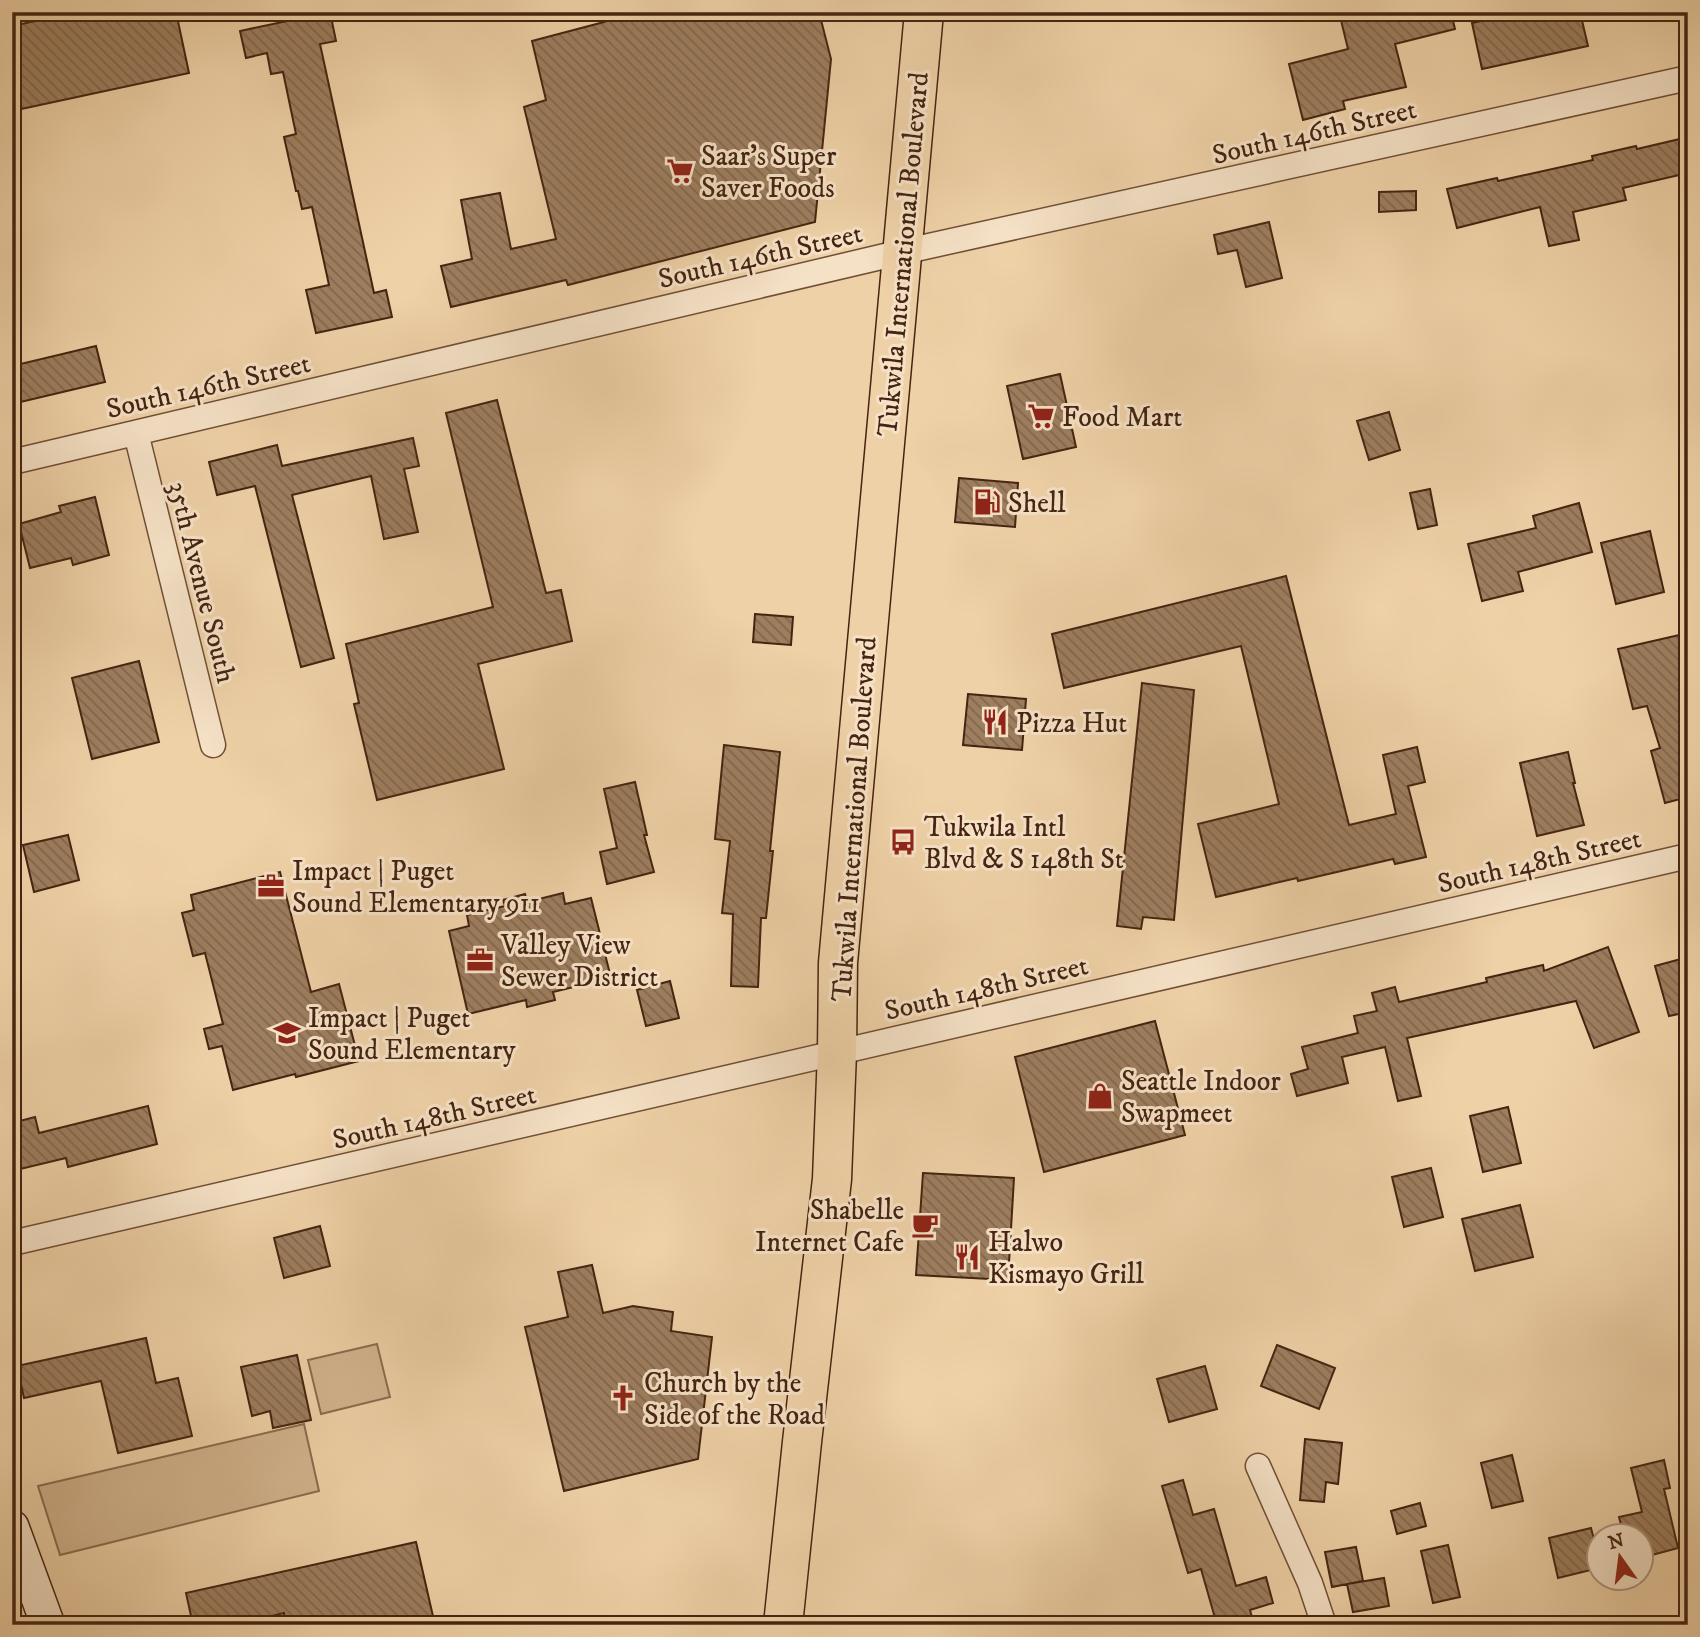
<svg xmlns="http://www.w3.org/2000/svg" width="1700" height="1637" viewBox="0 0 1700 1637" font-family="'IM FELL DW Pica',serif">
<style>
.green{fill:#d2b48e;stroke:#8c6c50;stroke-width:2}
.building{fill:url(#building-back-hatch);stroke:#452411;stroke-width:2}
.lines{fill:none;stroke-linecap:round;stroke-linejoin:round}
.street-casing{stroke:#704f36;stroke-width:27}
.secondary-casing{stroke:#452411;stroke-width:36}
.primary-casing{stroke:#452411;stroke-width:41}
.street{stroke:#f5e1c6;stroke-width:24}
.secondary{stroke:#f5e1c6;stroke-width:33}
.primary{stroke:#efd1a7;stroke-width:38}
.labels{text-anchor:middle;stroke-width:6;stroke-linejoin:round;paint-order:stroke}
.street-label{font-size:28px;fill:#452411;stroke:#f5e1c6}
.poi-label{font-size:28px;fill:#452411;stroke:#f5e1c6;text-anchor:start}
</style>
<defs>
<pattern id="building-back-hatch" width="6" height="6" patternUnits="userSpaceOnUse" patternTransform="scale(1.75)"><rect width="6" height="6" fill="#9d7e5f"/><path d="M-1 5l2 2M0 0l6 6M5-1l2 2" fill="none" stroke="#82674d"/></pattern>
</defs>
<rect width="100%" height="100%" fill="#efd1a7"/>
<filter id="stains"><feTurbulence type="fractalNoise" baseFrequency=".00286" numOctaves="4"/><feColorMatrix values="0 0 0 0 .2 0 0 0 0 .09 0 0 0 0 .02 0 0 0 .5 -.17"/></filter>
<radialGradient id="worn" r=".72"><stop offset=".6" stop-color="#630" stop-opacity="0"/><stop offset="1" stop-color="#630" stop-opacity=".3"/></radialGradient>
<path class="green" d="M377,1344L390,1397L321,1414L308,1360Z
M304,1424L319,1491L60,1555L38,1486Z"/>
<path class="building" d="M77,12H176L189,73L12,111V26Z
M330,12L336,41L320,44L374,293L386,290L392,317L316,333L306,290L329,285L312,207L302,209L298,191H296L284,137L296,134L283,72L271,74L267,53L246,58L240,31Z
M631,12H819L831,59L815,222L568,285L566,280L451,307L441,266L472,259L461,200L500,193L511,249L556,239L524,107L546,100L532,41L604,22Z
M1339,12H1451L1455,29L1395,44L1406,87L1343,101L1345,109L1303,120L1289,64L1348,49Z
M1523,12H1580L1588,46L1482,69L1472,23Z
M1688,137V173L1623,188L1626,200L1573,212L1579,240L1549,246L1540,207L1457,228L1447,189L1497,178L1498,181L1593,160L1592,156L1636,146L1637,149Z
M1416,191V210L1379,212V192Z
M1269,222L1282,278L1246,287L1237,250L1218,254L1214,235Z
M96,346L105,382L12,404V366Z
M1060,374L1076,447L1023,459L1007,386Z
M497,400L546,593L561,590L572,641L478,664L504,769L377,800L354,704L359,703L346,644L493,607L446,413Z
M1389,412L1400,450L1369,460L1357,421Z
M413,438L419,466L404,469L418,532L384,539L371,476L292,495L334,658L301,667L255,486L217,495L209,462L277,445L282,466Z
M959,478L1018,483L1015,527L955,522Z
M1430,489L1437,525L1418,529L1410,493Z
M95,497L109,555L73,565L71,558L30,568L19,524L61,512L59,506Z
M1579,503L1592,552L1518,572L1523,591L1482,601L1468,544L1536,528L1533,516Z
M1650,531L1664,592L1616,604L1601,543Z
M1286,576L1349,825L1396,814L1383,755L1417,747L1425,782L1408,786L1426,857L1395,864L1393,859L1298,881L1297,878L1216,897L1198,824L1279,804L1241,646L1064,688L1052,634Z
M755,614L793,617L791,645L753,642Z
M1688,633V797L1665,803L1651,751L1660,748L1647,706L1633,709L1618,649Z
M139,661L159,742L92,759L72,678Z
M1142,683L1194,690L1174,920L1143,917L1141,929L1117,926Z
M968,694L1026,699L1022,750L963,745Z
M724,745L780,752L770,851H773L766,918H761L758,987L731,986L733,914L722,913L730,841L715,839Z
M1568,752L1575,783H1573L1584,825L1537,836L1520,763Z
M635,782L647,835H644L654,872L607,884L600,852L617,848L604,789Z
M68,835L79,880L34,892L23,845Z
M280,872L311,992L339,984L359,1061L296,1077L295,1074L233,1090L222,1046L209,1049L204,1029L223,1024L205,953L193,956L182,913L194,910L191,895Z
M563,893L565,904L591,898L611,978L553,992L555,1000L527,1007L526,1000L468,1014L449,931L469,926L467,915L505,906L503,900L525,894L527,902Z
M1608,947L1639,1032L1594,1048L1576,1001L1407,1038L1421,1096L1398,1101L1385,1047L1342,1057L1348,1083L1297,1096L1291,1074L1308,1069L1302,1047L1358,1033L1354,1016L1377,1011L1372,993L1395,987L1399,1002L1487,982L1486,978L1543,965L1544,971Z
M1688,957V1012L1669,1016L1655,966Z
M670,981L679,1018L646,1026L637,990Z
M1155,1021L1185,1135L1044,1172L1015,1057Z
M148,1106L157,1144L68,1167L66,1158L16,1170V1169L12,1170V1123L35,1117L39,1133Z
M1508,1107L1521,1163L1483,1172L1470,1116Z
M1431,1168L1443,1217L1404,1227L1392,1177Z
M923,1173L1014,1178L1008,1280L916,1275Z
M1520,1205L1533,1257L1475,1271L1462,1219Z
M320,1226L330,1266L284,1278L274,1238Z
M592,1265L603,1313L633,1306L673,1312L671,1331L712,1337L698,1459L564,1491L525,1327L568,1317L558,1272Z
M146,1338L156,1383L178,1378L192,1436L118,1453L101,1381L24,1398L17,1366Z
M1277,1345L1335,1368L1319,1409L1261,1386Z
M297,1355L311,1420L273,1428L270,1411L252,1416L241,1367Z
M1205,1366L1217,1409L1169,1422L1157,1379Z
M1305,1439L1342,1443L1338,1484L1326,1482L1324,1502L1300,1500Z
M1512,1455L1523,1501L1492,1508L1481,1463Z
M1664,1460L1670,1488L1664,1489L1678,1548L1641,1558V1536H1624L1619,1517L1642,1512L1631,1468Z
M1183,1480L1193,1515L1214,1509L1236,1586L1266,1577L1273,1603L1250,1610L1254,1625H1217L1201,1569L1188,1573L1162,1486Z
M1420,1503L1426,1526L1397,1534L1391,1511Z
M1591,1528L1599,1559V1568L1558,1578L1549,1538Z
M416,1542L435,1625H285L284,1613L234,1625H193L186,1593Z
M1448,1545L1460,1597L1433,1603L1421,1551Z
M1356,1547L1363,1581L1332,1587L1325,1552Z
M1384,1578L1389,1606L1353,1612L1347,1584Z"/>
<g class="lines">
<g class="street-casing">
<path id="street" d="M136,433L213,745
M12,462L902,252L1688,78
M12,1243L1688,856
M1258,1466L1310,1583L1324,1625"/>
</g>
<g class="secondary-casing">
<path id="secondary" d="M12,1527L48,1625"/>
</g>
<g class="primary-casing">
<path id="primary" d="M783,1625L802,1442L832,1179L837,1052L838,963L924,12"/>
</g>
<use href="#street" class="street"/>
<use href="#secondary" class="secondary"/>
<use href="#primary" class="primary"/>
</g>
<defs>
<g id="supermarket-bare" transform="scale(2.1)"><path d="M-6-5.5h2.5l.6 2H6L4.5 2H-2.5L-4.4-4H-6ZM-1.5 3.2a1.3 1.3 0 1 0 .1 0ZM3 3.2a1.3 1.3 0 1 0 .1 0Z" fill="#8f2418" stroke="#f5e1c6" stroke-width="2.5" paint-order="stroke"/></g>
<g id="fuel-bare" transform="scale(2.1)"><path d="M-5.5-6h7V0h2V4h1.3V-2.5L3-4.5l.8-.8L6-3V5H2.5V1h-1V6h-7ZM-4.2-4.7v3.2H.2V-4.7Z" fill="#8f2418" stroke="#f5e1c6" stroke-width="2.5" paint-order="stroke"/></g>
<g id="restaurant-bare" transform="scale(2.1)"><path d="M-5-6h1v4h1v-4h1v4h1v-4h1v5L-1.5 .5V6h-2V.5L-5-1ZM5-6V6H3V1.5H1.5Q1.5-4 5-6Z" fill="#8f2418" stroke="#f5e1c6" stroke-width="2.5" paint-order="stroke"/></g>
<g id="bus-bare" transform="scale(2.1)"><path d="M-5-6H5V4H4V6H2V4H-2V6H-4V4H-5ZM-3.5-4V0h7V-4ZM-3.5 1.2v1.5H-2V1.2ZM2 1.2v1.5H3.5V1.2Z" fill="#8f2418" stroke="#f5e1c6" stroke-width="2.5" paint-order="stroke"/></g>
<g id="office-bare" transform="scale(2.1)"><path d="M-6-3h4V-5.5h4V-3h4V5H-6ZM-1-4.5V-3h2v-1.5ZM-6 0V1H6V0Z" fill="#8f2418" stroke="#f5e1c6" stroke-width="2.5" paint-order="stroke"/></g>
<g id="school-bare" transform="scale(2.1)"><path d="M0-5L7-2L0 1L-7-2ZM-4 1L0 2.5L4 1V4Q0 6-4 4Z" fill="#8f2418" stroke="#f5e1c6" stroke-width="2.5" paint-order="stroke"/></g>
<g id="shop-bare" transform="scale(2.1)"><path d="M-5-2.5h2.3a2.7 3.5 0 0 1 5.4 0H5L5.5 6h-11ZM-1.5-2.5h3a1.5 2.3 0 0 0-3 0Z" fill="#8f2418" stroke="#f5e1c6" stroke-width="2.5" paint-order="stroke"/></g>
<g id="cafe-bare" transform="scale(2.1)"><path d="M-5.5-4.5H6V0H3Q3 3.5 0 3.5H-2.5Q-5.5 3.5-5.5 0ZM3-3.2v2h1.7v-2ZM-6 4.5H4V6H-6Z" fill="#8f2418" stroke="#f5e1c6" stroke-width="2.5" paint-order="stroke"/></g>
<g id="church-bare" transform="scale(2.1)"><path d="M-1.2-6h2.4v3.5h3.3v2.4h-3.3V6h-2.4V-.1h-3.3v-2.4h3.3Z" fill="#8f2418" stroke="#f5e1c6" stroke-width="2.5" paint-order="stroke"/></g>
</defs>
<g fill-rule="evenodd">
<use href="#supermarket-bare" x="680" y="171"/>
<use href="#supermarket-bare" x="1041" y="416"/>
<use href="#fuel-bare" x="987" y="502"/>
<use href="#restaurant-bare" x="995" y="722"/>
<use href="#bus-bare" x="903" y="842"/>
<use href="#office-bare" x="271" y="886"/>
<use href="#office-bare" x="480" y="960"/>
<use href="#school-bare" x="287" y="1033"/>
<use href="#shop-bare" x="1100" y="1096"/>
<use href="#cafe-bare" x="925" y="1225"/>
<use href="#restaurant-bare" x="967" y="1257"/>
<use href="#church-bare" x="623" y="1398"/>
</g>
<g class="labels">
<g class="street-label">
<text transform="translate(1314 131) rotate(-13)" y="10">South 146th Street</text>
<text transform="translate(902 254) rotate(-85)" y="10">Tukwila International Boulevard</text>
<text transform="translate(760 255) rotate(-13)" y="10">South 146th Street</text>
<text transform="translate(208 385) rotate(-13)" y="10">South 146th Street</text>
<text transform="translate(203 582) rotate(76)" y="10">35th Avenue South</text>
<text transform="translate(853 819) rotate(-86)" y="10">Tukwila International Boulevard</text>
<text transform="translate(1539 860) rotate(-13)" y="10">South 148th Street</text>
<text transform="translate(986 987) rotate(-13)" y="10">South 148th Street</text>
<text transform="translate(434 1116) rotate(-13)" y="10">South 148th Street</text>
</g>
<g class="poi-label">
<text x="701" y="165">Saar's Super<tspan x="701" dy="32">Saver Foods</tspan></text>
<text x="1062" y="426">Food Mart</text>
<text x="1008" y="512">Shell</text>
<text x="1016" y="732">Pizza Hut</text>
<text x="924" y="836">Tukwila Intl<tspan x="924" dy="32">Blvd &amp; S 148th St</tspan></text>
<text x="292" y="880">Impact | Puget<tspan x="292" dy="32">Sound Elementary 911</tspan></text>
<text x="501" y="954">Valley View<tspan x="501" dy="32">Sewer District</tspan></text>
<text x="308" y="1027">Impact | Puget<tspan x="308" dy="32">Sound Elementary</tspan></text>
<text x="1121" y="1090">Seattle Indoor<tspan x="1121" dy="32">Swapmeet</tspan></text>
<text x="904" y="1219" text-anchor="end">Shabelle<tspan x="904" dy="32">Internet Cafe</tspan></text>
<text x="988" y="1251">Halwo<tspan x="988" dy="32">Kismayo Grill</tspan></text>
<text x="644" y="1392">Church by the<tspan x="644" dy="32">Side of the Road</tspan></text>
</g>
</g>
<rect width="1700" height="1637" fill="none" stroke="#efd1a7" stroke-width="42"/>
<rect x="14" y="14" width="1672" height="1609" fill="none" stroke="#452411" stroke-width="3.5"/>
<rect x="21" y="21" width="1658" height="1595" fill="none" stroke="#452411" stroke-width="2"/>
<g transform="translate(1620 1557) rotate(346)"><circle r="33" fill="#f5e1c6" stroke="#af957e" stroke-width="2"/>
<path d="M0-5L12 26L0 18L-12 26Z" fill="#8f2418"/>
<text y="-10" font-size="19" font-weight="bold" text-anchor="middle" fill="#452411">N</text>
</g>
<rect width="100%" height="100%" filter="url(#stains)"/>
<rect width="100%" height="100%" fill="url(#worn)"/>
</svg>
